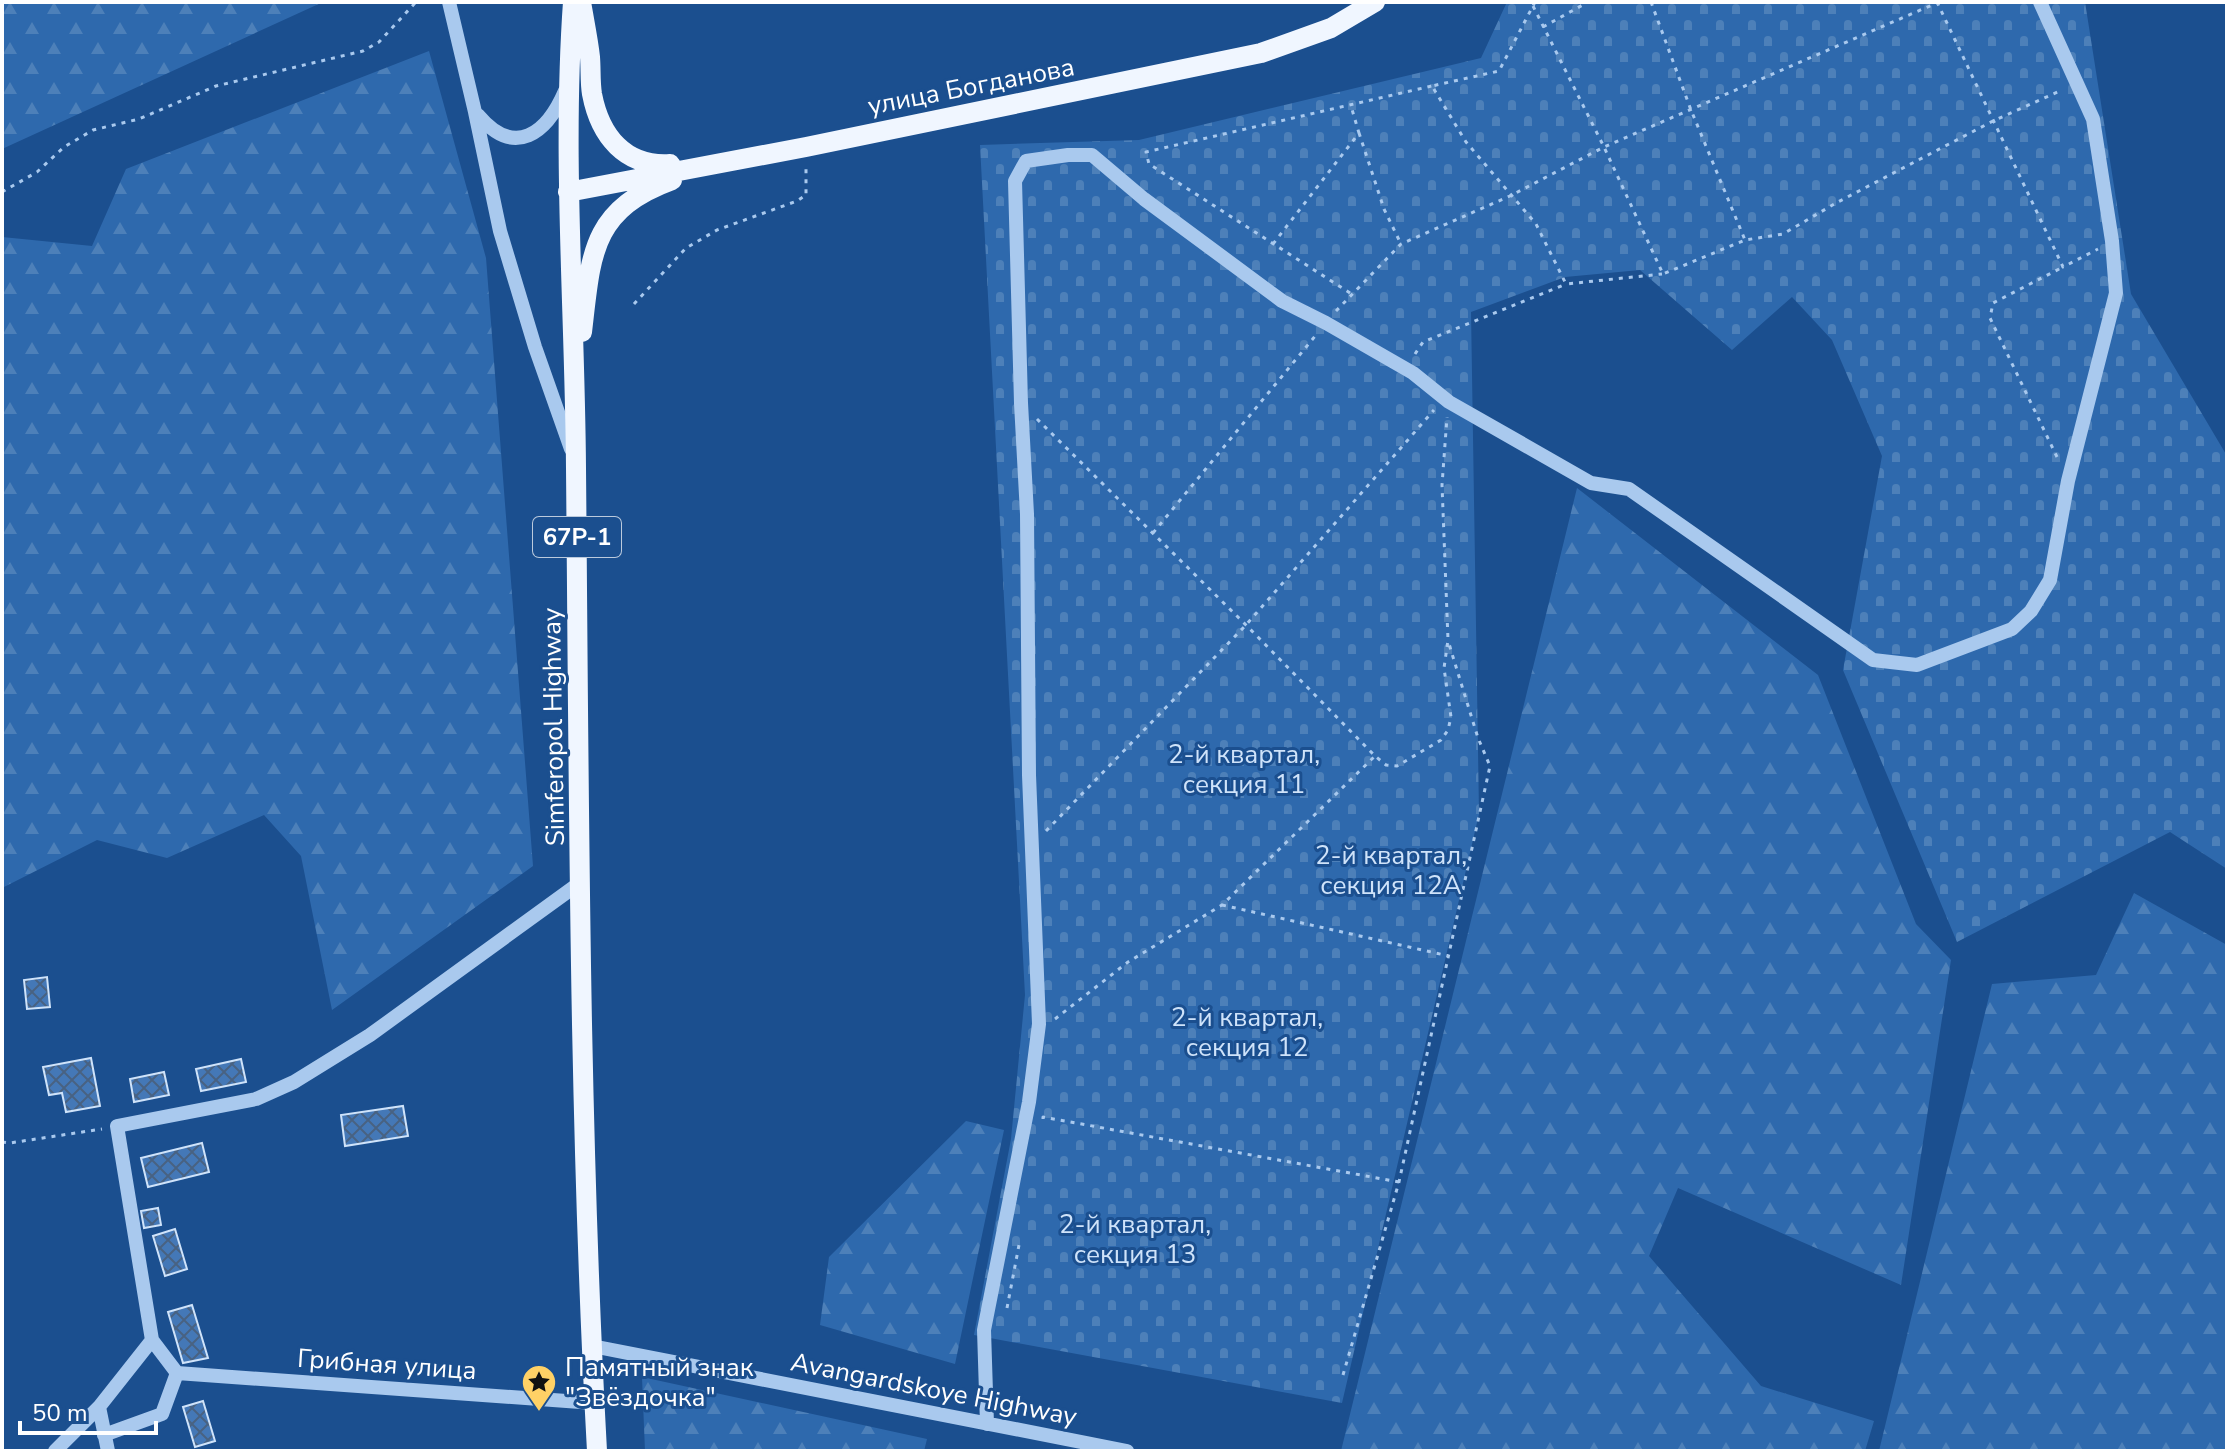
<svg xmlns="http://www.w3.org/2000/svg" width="2229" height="1453" viewBox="0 0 2229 1453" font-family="'Nunito Sans',sans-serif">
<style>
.forest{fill:url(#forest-firs)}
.cemetery{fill:url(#cemetery-stones)}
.building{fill:url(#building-cross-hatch);stroke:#cfe3fa;stroke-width:2}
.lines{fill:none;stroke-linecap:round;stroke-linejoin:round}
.path{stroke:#a9c9ee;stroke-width:3;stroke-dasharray:4 6;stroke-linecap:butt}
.minor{stroke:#a9c9ee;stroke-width:14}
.major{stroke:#f0f6ff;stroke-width:20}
.labels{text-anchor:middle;stroke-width:6;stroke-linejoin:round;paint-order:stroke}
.shield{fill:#1b4f8f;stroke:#bbcadd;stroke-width:2}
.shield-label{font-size:24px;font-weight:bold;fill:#fff}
.street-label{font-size:26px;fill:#fff;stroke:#1b4f8f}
.park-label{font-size:26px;fill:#cfe3fa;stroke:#1b4f8f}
.poi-label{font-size:26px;fill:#fff;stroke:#1b4f8f;text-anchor:start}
</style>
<defs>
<pattern id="forest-firs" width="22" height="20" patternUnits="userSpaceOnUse" patternTransform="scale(2)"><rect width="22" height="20" fill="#2e69ad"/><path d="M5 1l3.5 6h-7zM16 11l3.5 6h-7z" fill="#4d80b9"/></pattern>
<pattern id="cemetery-stones" width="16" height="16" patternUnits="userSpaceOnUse" patternTransform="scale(2)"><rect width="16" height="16" fill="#2e69ad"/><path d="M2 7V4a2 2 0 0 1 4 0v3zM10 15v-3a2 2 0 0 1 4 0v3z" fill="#4d80b9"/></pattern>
<pattern id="building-cross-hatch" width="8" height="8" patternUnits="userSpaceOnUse" patternTransform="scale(2)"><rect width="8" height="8" fill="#4478b7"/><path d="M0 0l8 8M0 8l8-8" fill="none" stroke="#486282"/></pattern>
</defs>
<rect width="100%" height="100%" fill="#1b4f8f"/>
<path class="forest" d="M2,2H323L2,149Z
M429,51L486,258L533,866L332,1010L301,856L264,815L167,858L97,840L2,888V237L92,246L126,169Z
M1577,488L1818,675L1916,924L1951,960L1901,1285L1678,1188L1649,1256L1761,1386L1874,1421L1865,1451H1341Z
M2134,893L2227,945V1451H1879L1992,984L2096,975Z
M966,1121L1004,1130L955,1364L820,1325L829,1257Z
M642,1377L927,1439L924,1451H645Z"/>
<path class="cemetery" d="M1507,2H2085L2131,294L2227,456V869L2170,832L1957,942L1843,670L1882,456L1832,340L1792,297L1732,350L1640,270L1565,277L1471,312L1479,814L1342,1403L974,1335L1011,1139L1025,995L980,145L1139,140L1481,58Z"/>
<path class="building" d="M47,977L50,1007L27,1009L24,980Z
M91,1058L100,1106L66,1112L62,1093L49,1095L43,1067Z
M241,1059L246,1082L201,1091L196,1069Z
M164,1072L169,1095L134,1102L130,1079Z
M403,1106L408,1136L345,1146L341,1115Z
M202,1143L209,1172L148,1187L141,1158Z
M158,1208L161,1225L144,1228L141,1211Z
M175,1229L187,1269L165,1276L153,1236Z
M192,1305L208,1358L183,1363L168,1312Z
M203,1401L215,1441L195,1447L183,1407Z"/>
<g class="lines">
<path class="path" d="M1535,2L1499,71L1432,86L1466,142L1536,224L1566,284L1662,274
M1651,2L1691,110L1745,240
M1937,2L2063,267L2098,249
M1533,6L1604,147L1663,274L1745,240L1783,234L1836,203L1993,121L2062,90
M1543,27L1588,2
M1359,133L1384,209L1401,244
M2,192L37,172L64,147L93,130L139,119L216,86L363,51L379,42L416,2
M1273,244L1359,133L1351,106
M1350,293L1149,164L1146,152L1432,86
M634,304L686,248L717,230L797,201L806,195V167
M1336,311L1401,244L1510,196L1604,147L1939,2
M1415,354L1423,342L1566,284
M1037,419L1246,625L1375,756L1386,765L1397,766L1441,740L1448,730L1451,717L1444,668L1448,640L1442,485L1447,417
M2057,457L1990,318L1993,303L2063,267
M1153,533L1316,335
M1046,831L1246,625L1434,410
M1222,905L1449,956
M1055,1019L1128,962L1222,905L1375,756
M1043,1119V1117L1399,1182
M2,1142L10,1143L102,1129
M1007,1308L1019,1245
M1343,1375L1399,1182L1490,766L1478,738L1449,644"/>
<path class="minor" d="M449,2L475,112L500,231L535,347L571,449
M478,115C515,159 547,133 565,91
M592,1346L1127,1451
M177,1373L594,1403
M99,1407L108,1451
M987,1424L984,1330L1029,1102L1039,1024L1029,775L1027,514L1021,403L1015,181L1026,161L1068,155H1092L1144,199L1282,301L1326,323L1413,373L1449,402L1591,483L1629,489L1873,660L1917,665L2012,629L2031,611L2050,580L2068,481L2116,293L2112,241L2093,119L2040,2
M104,1435L162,1414L177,1373L152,1340
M55,1451L99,1407L152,1340L117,1126L256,1099L294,1082L370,1035L581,882"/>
<path class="major" d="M573,2C562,157 575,312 576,468C579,795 579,1124 597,1451
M581,2C584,20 588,39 590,57C591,69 590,82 592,94C600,136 625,167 670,164
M568,192L806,147L1261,53L1331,28L1375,2
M582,332C591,256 590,210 672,180"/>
</g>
<defs>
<g id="sight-pin" transform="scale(1.8)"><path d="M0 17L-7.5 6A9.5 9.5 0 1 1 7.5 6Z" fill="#ffd166" stroke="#1b4f8f"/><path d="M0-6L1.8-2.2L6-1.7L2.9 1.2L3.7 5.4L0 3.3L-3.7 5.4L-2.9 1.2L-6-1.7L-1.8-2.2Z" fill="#111"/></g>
</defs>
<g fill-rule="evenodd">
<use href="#sight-pin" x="539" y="1382"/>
</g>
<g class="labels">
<rect class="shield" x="533" y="517" width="88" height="40" rx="6"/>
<g class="shield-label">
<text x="577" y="545">67Р-1</text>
</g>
<g class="street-label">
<text transform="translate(971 86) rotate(-11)" y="9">улица Богданова</text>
<text transform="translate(553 727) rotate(-91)" y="9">Simferopol Highway</text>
<text transform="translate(387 1364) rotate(4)" y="9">Грибная улица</text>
<text transform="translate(934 1389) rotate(11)" y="9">Avangardskoye Highway</text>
</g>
<g class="park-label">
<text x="1244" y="763">2-й квартал,<tspan x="1244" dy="30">секция 11</tspan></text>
<text x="1391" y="864">2-й квартал,<tspan x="1391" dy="30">секция 12А</tspan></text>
<text x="1247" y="1026">2-й квартал,<tspan x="1247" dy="30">секция 12</tspan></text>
<text x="1135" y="1233">2-й квартал,<tspan x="1135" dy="30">секция 13</tspan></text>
</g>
<g class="poi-label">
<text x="565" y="1376">Памятный знак<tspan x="565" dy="30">"Звёздочка"</tspan></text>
</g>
</g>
<rect width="2229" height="1453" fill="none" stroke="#ffffff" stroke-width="8"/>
<path d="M20 1421v12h136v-12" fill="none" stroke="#ffffff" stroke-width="4"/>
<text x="32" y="1421" font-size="24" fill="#ffffff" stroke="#1b4f8f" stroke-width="6" paint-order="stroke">50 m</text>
</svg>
